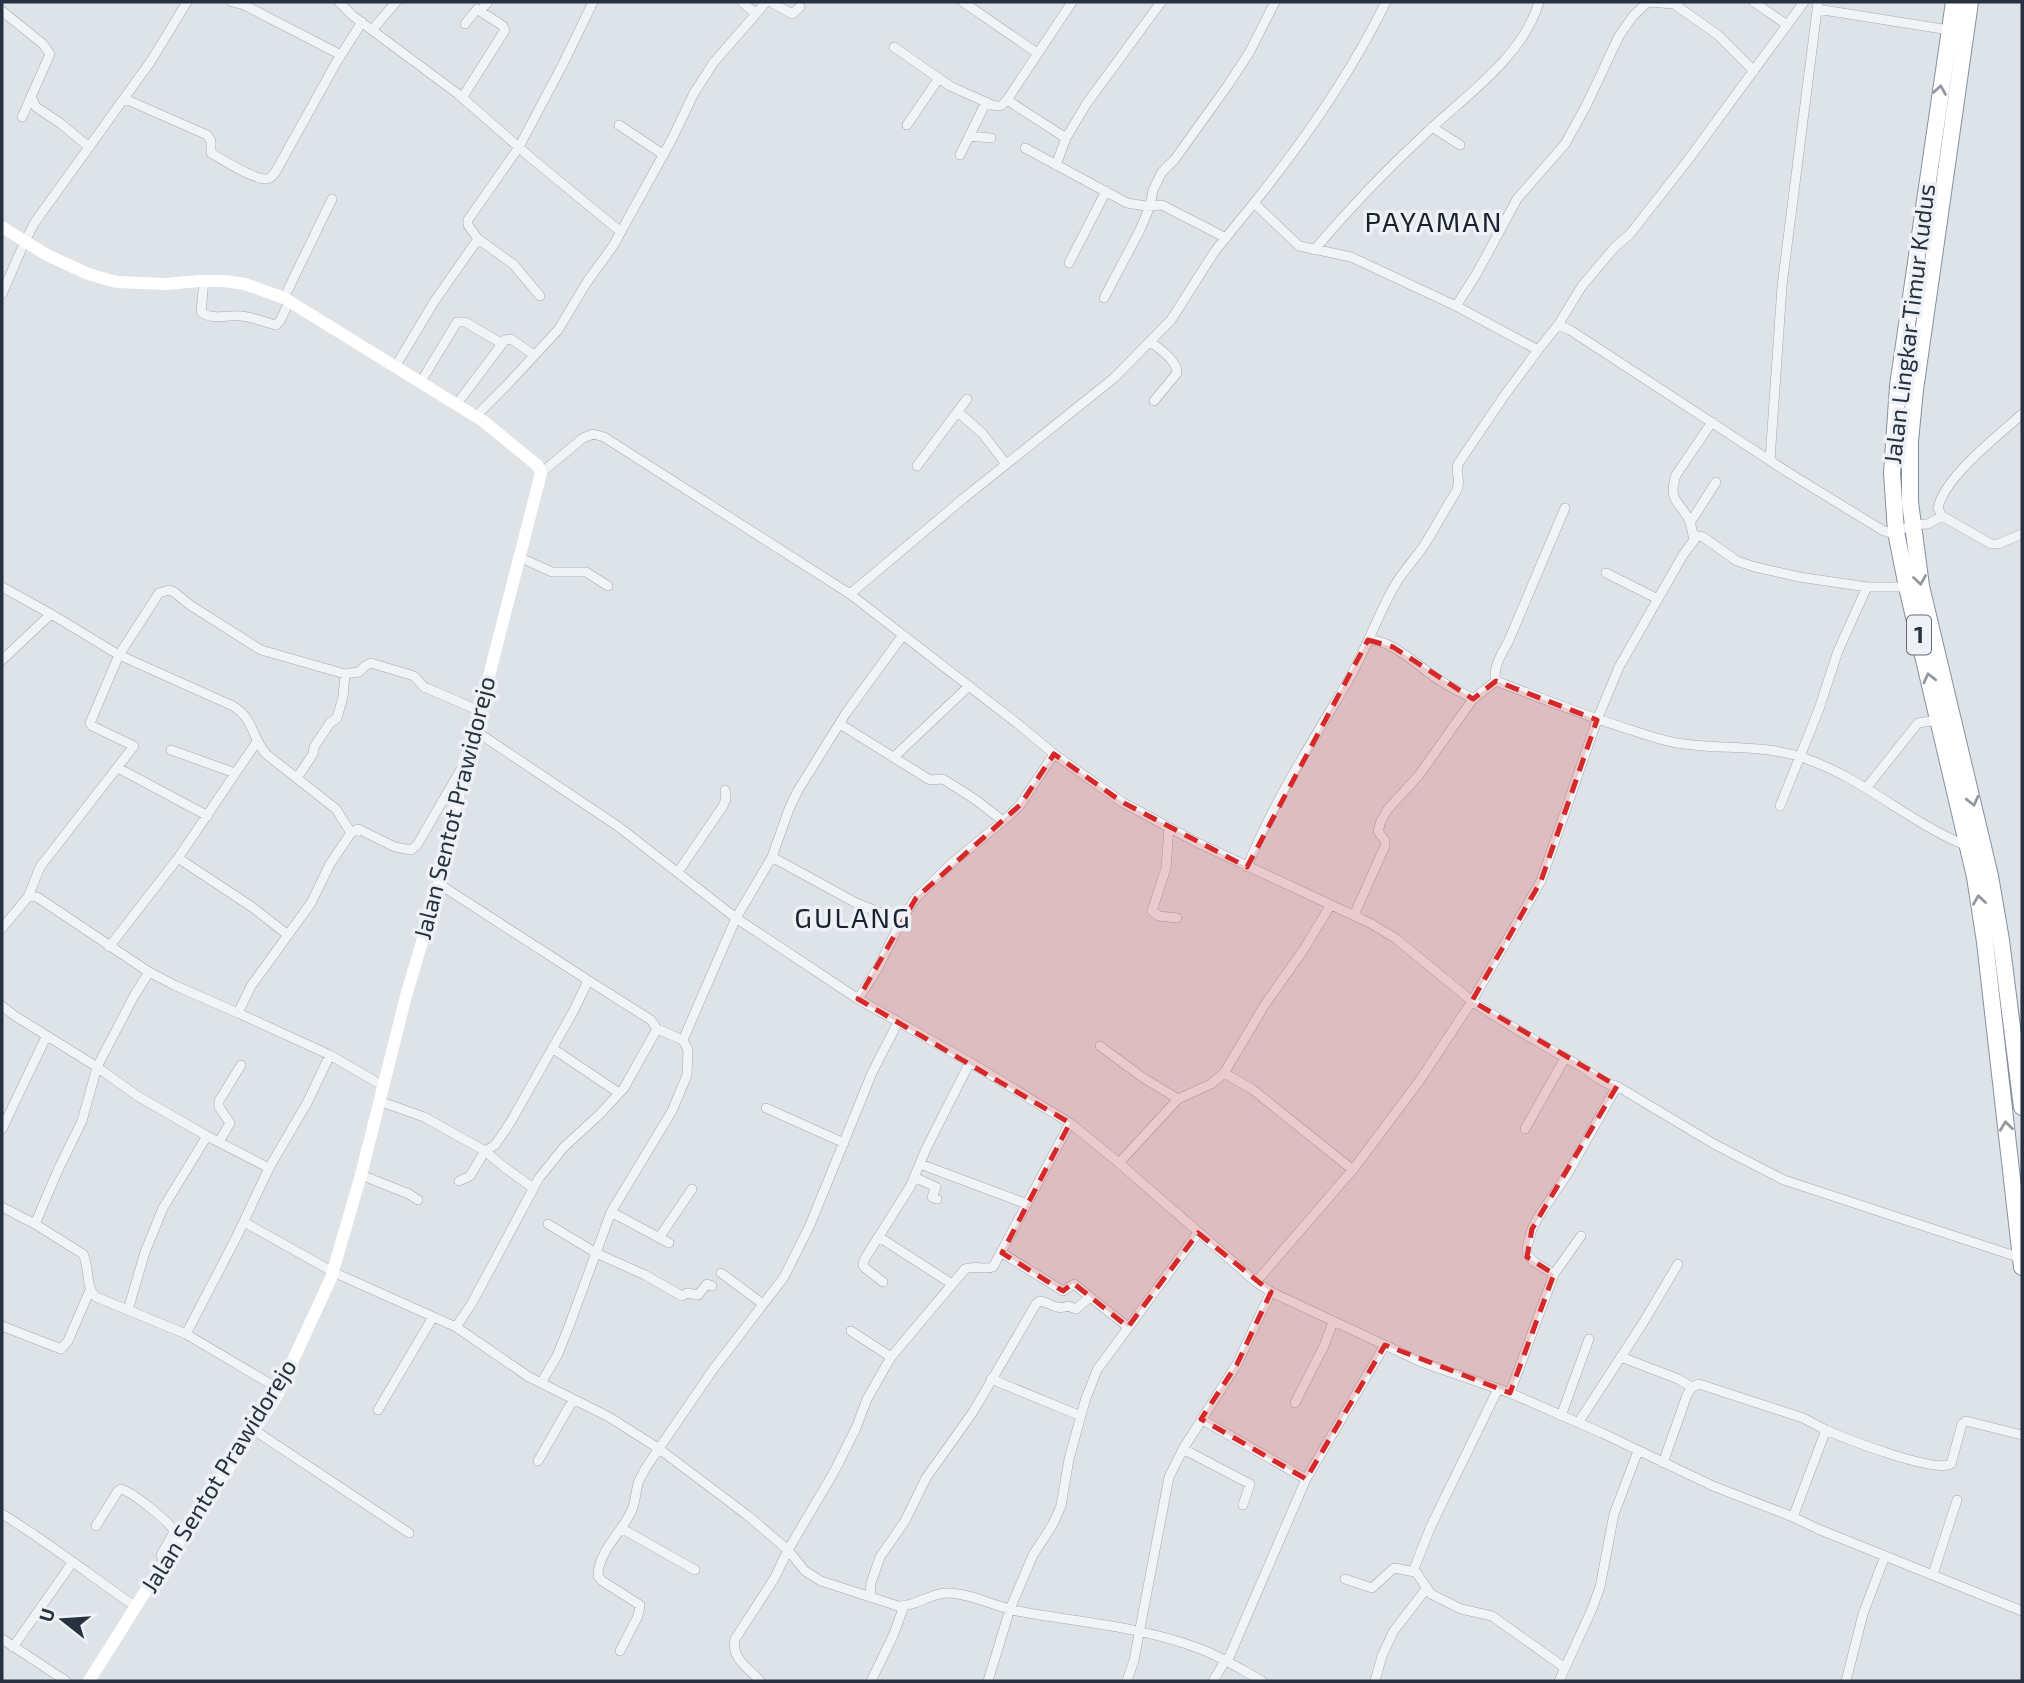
<svg xmlns="http://www.w3.org/2000/svg" width="2024" height="1683" viewBox="0 0 2024 1683" font-family="'Exo 2',sans-serif">
<style>
.lines{fill:none;stroke-linecap:round;stroke-linejoin:round}
.street-casing{stroke:#a3aab2;stroke-width:10}
.highway-casing{stroke:#86909f;stroke-width:18}
.street{stroke:#f1f3f6;stroke-width:9}
.secondary{stroke:#fff;stroke-width:12}
.highway{stroke:#fff;stroke-width:16}
.oneway{stroke:#93989f}
.marked{fill:#d62828;fill-opacity:0.2;stroke:#d62828;stroke-width:5;stroke-dasharray:14 9;stroke-linejoin:round}
.labels{text-anchor:middle;stroke-width:7;stroke-linejoin:round;paint-order:stroke}
.shield{fill:#eef1f6;stroke:#636b76;stroke-width:2}
.shield-label{font-size:23px;font-weight:bold;fill:#27313f}
.street-label{font-size:24px;fill:#27313f;stroke:#eef1f6}
.quarter-label{font-size:28px;letter-spacing:2px;fill:#1a2230;stroke:#eef1f6}
</style>
<rect width="100%" height="100%" fill="#dee3e8"/>
<g class="lines">
<g class="street-casing">
<path id="street" d="M232,2L244,5L341,55
M339,2L353,16L458,94L531,158L621,232
M771,2L792,14L800,7
M963,2L1037,53
M1386,2C1351,73 1304,141 1254,203L1299,246L1351,257L1456,306L1538,350L1558,325L1570,330L1789,473L1882,530L1890,533L1896,532L1912,525L1928,524L1942,516L1991,544H1998L2022,534
M1754,2L1787,25
M1674,4L1718,35L1754,71
M1817,9L1949,30
M2,11L43,44L50,54L22,117
M756,14L766,2
M465,24L477,9L480,11L488,2
M372,30L396,2
M894,47L950,86L992,105C999,107 1002,106 1007,100
M31,96L36,107L60,123L89,147
M462,98L505,30L503,26L480,11
M125,99L207,135L211,141V153C223,160 254,180 267,179C274,178 278,167 281,162L336,63L362,22
M619,125L664,155
M907,125L939,78
M1432,127L1460,145
M969,136L991,138
M1066,138L1007,100L1072,2
M1025,148L1127,203L1146,206L1162,205L1226,238
M960,155L986,102
M1056,165L1066,138L1087,103L1161,2
M478,239L513,264L540,296
M1314,250C1349,209 1386,170 1425,134C1465,96 1523,57 1539,2
M1069,263L1106,191
M204,280L201,312C212,321 228,314 241,316C254,317 265,323 276,325L280,321L289,302
M2,294L25,241L35,222L151,61L187,2
M284,298L332,199
M1104,298L1140,230L1150,206L1153,190L1162,172L1175,159L1228,85L1249,53L1275,2
M1456,306L1477,273L1517,199L1565,144L1586,106L1619,36L1633,16L1648,2L1674,4L1679,2
M1558,325L1582,286L1614,248L1630,234L1688,160L1804,2
M1150,341C1160,350 1177,360 1177,373L1154,401
M395,367L434,302L478,239L468,225V220L519,147L563,64L593,2
M420,383L457,322H465L501,343
M456,405L505,340L511,339L534,355
M958,412L982,433L1006,464
M475,417L507,385L558,330L587,282L613,246L672,139L694,93L714,62L756,14L742,2
M1770,460L1782,286L1818,2
M917,466L967,399
M541,473L583,438L593,434L604,437L850,594L1018,724L1054,754L1122,802L1198,843L1370,923L1395,938L1472,1001L1541,881L1597,720L1619,667L1683,555L1697,536L1703,537L1737,561L1755,567L1799,577L1867,587H1907
M1942,516L1938,508C1945,476 1998,436 2022,414
M1690,523L1716,482
M1694,539C1692,534 1692,527 1690,522C1681,501 1667,503 1676,475L1712,422
M519,557L552,572H586L608,586
M1606,573L1658,599
M2,587L51,614
M850,594L964,498L1114,378L1171,320L1215,251L1254,203
M1368,640C1394,639 1421,670 1444,683C1453,689 1463,693 1473,699
M2,660L51,614L119,655L233,706C255,720 250,735 266,754L336,809L351,833
M1496,681C1492,667 1503,652 1509,640L1565,508
M840,724L925,777L930,780L943,779L976,800L1003,821
M474,730L619,827L736,918L858,999L973,1064L1070,1123L1119,1163L1256,1282L1271,1292L1421,1362L1510,1393L1602,1433L1713,1486L1793,1517L1818,1529L2022,1611
M171,750L235,773
M894,757L969,686
M118,768L208,816
M297,778L313,754L314,747L330,723L337,718L343,697L345,674
M1867,787L1918,723L1931,721L1941,725
M1780,806L1819,709L1838,651L1867,587
M1169,828L1166,868L1152,911L1159,916L1177,918
M772,857L856,903L901,921
M178,858L252,907L288,935
M1247,867C1274,801 1312,742 1348,681C1366,650 1377,616 1395,585C1403,571 1414,560 1423,547C1435,529 1444,510 1456,492C1462,480 1455,475 1458,464L1504,396L1538,350
M678,872L723,806L726,799L725,790
M28,897L40,867L134,746L92,726L90,723L119,655L159,593L169,590L174,592L190,605L261,650L345,674L359,672L365,666L371,663L414,676L424,687L480,711
M1354,915L1385,846V841L1378,831L1381,821L1388,809L1419,775L1473,699L1496,681C1541,698 1585,716 1631,730C1644,734 1658,739 1672,742C1715,751 1761,743 1804,758C1865,779 1908,822 1967,846
M2,928L28,897H37L149,972L176,986L238,1013L251,986L311,903L330,864L351,833L358,829L395,847L411,850L417,845L460,771
M109,947L178,858L256,743
M586,979L651,1020L657,1029
M858,999L878,968L903,917L916,898L952,863L1008,817L1020,805L1054,754
M2,1006L15,1016L97,1067L136,1095L207,1136L269,1168L236,1238L186,1334
M238,1013L330,1055L383,1086
M1100,1046L1142,1077L1178,1099
M552,1048L619,1093
M1224,1073L1252,1089L1353,1170
M1617,1086L1714,1144L1784,1180L2021,1258
M379,1101L424,1117L485,1151L495,1145L510,1123L573,1012L587,983L586,979L580,975L439,884
M766,1108L844,1143
M2,1129L46,1037
M1525,1129L1565,1058
M219,1142L230,1123L219,1107V1101L241,1065
M1119,1163L1178,1099L1211,1084L1224,1073L1264,1006L1304,949L1330,906
M920,1164L1027,1204
M269,1168L307,1103L330,1055
M361,1175L409,1194L418,1200
M914,1177L936,1187L932,1197L937,1199
M459,1181L470,1176L485,1151L504,1167L533,1188
M2,1207L35,1224L83,1254C90,1267 85,1288 96,1297L186,1334L279,1389
M611,1212L669,1243
M244,1222L333,1272L456,1327L529,1377L609,1417L658,1448L747,1515L788,1550L805,1571L821,1581L898,1606C916,1607 931,1592 949,1593C972,1594 994,1606 1017,1611C1076,1622 1138,1626 1195,1647C1219,1655 1240,1669 1262,1681
M35,1224L58,1170L82,1121L97,1067L134,996L149,972
M548,1224L596,1253L645,1275L682,1296L687,1293L698,1295L707,1284L712,1286
M879,1237L952,1284
M659,1238L692,1189
M1002,1253L1063,1291L1074,1284L1090,1297
M721,1273L763,1304
M1554,1274L1581,1236
M883,1282L865,1268L863,1265L864,1260L910,1187L926,1149L970,1062
M1256,1282L1355,1167L1420,1080L1472,1001C1507,1025 1543,1045 1580,1066C1591,1072 1604,1085 1617,1086L1568,1173L1537,1219L1532,1229L1527,1247V1254L1534,1262L1554,1274L1510,1393
M128,1310L145,1252L163,1208L207,1136
M2,1326L61,1349L68,1341L90,1290
M456,1327L472,1303L539,1178L564,1147L599,1115L624,1088L657,1029L683,1040L736,918L772,857L789,809L797,792L846,713L903,635
M851,1331L891,1357
M1621,1357L1678,1379L1692,1387
M991,1379L1081,1416
M541,1383L557,1356L568,1329L611,1212L672,1111L687,1075L688,1050L683,1040
M1498,1389L1431,1526L1414,1569L1431,1594L1461,1609L1492,1616L1565,1668
M1295,1403L1324,1346L1333,1322
M378,1410L433,1317
M1561,1416L1589,1339
M1201,1419L1306,1479
M1578,1423L1643,1323L1678,1264
M254,1430L409,1533
M1183,1449L1250,1484L1243,1505
M538,1461L573,1400
M1663,1463L1687,1395L1692,1387L1699,1384L1803,1418L1826,1430
M2,1514C48,1542 91,1576 136,1607
M1793,1517L1826,1430C1847,1439 1933,1473 1951,1464L1962,1424L1966,1421L2022,1435
M96,1526L118,1491L121,1489C134,1493 164,1518 173,1529V1534L161,1555L164,1565
M621,1528L695,1570
M1933,1574L1957,1500
M1345,1579L1372,1588L1394,1568L1415,1572
M870,1597L871,1583L880,1557L905,1521L926,1478L973,1412L1036,1304L1040,1301C1051,1303 1057,1311 1068,1306L1076,1309L1090,1297L1128,1327
M2,1639L66,1681
M13,1647L72,1563
M620,1651L638,1616L640,1605L602,1581L598,1576C598,1552 621,1533 631,1512C636,1502 635,1494 638,1484C639,1479 643,1474 645,1469L712,1371L784,1277L810,1225L872,1073L898,1022
M1227,1662L1306,1479L1385,1345
M760,1681C748,1667 731,1659 735,1639L774,1579L788,1550L834,1472L856,1428L867,1399L891,1357L965,1269C975,1265 984,1270 993,1267L1070,1123
M871,1681L893,1636L904,1606
M988,1681L1010,1609L1033,1555L1053,1524L1061,1506L1069,1459L1085,1401L1097,1370L1198,1233
M1127,1681L1134,1660L1169,1477L1183,1449L1237,1364L1271,1292
M1213,1681L1225,1661
M1375,1681L1382,1656L1393,1632L1426,1589
M1559,1681L1592,1609L1600,1587L1614,1514L1638,1451
M1846,1681L1863,1614L1885,1556"/>
</g>
<g class="highway-casing">
<path id="highway" d="M1954,2L1898,386L1892,473L1896,532L1907,587L1975,877L1985,942L2022,1267
M1970,2L1915,390L1910,441V502L1921,586L1990,876L2001,940L2022,1107"/>
</g>
<use href="#street" class="street"/>
<path class="secondary" d="M2,227L47,255L86,273L105,279L117,282L166,284L199,281H224L245,284L284,298L483,421L537,465L541,473L479,715L464,765L443,871L406,996L361,1175L331,1278L276,1397L145,1592L89,1681"/>
<use href="#highway" class="highway"/>
</g>
<defs><path id="oneway-chevron" d="M-2-3.5L2.5 0L-2 3.5" fill="none" stroke-width="1.6" stroke-linecap="round" stroke-linejoin="round" transform="scale(1.75)"/></defs>
<g class="oneway">
<use href="#oneway-chevron" transform="translate(1940 90) rotate(-81)"/>
<use href="#oneway-chevron" transform="translate(1920 580) rotate(81)"/>
<use href="#oneway-chevron" transform="translate(1929 678) rotate(-104)"/>
<use href="#oneway-chevron" transform="translate(1973 801) rotate(76)"/>
<use href="#oneway-chevron" transform="translate(1979 900) rotate(-98)"/>
<use href="#oneway-chevron" transform="translate(2006 1126) rotate(-97)"/>
</g>
<path class="marked" d="M1368,640L1393,647L1473,699L1496,681L1597,720L1541,881L1472,1001L1617,1086L1532,1229L1527,1257L1554,1274L1510,1393L1385,1345L1306,1479L1201,1419L1237,1364L1271,1292L1198,1233L1128,1327L1073,1283L1063,1291L1002,1253L1070,1123L858,999L916,898L1020,805L1054,754L1122,802L1247,867Z"/>
<g class="labels">
<rect class="shield" x="1907" y="615.5" width="24" height="39" rx="5"/>
<g class="shield-label">
<text x="1919" y="643">1</text>
</g>
<g class="street-label">
<text transform="translate(1910 324) rotate(-83)" y="8">Jalan Lingkar Timur Kudus</text>
<text transform="translate(455 808) rotate(-76)" y="8">Jalan Sentot Prawidorejo</text>
<text transform="translate(219 1476) rotate(-58)" y="8">Jalan Sentot Prawidorejo</text>
</g>
<g class="quarter-label">
<text x="1434" y="232">PAYAMAN</text>
<text x="853" y="928">GULANG</text>
</g>
</g>
<rect width="2024" height="1683" fill="none" stroke="#27313f" stroke-width="7"/>
<g transform="translate(63 1620) rotate(287)" stroke="#eef1f6" stroke-width="5" paint-order="stroke">
<path d="M0-5L12 26L0 18L-12 26Z" fill="#27313f"/>
<text y="-10" font-size="19" font-weight="bold" text-anchor="middle" fill="#27313f">U</text>
</g>
</svg>
